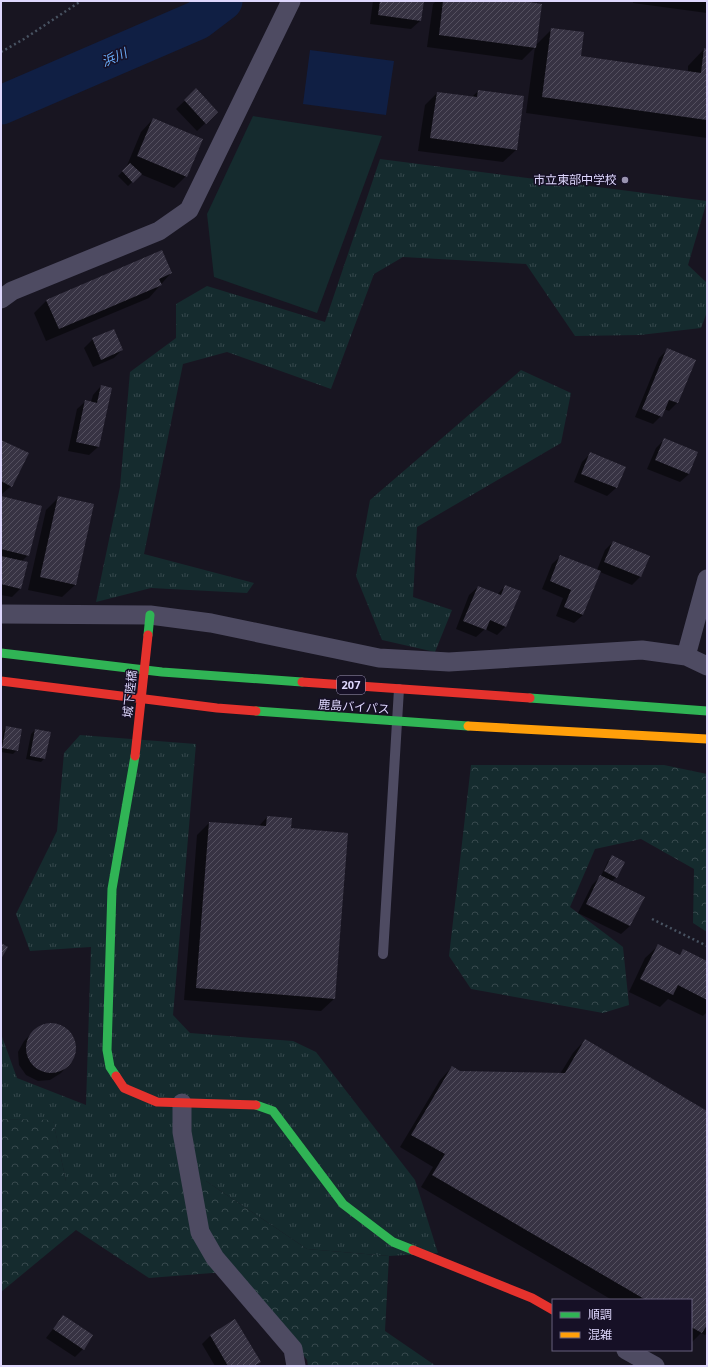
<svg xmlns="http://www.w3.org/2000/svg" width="708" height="1367" viewBox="0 0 708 1367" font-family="'Open Sans','Noto Sans JP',sans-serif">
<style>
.grass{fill:url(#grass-tufts)}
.forest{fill:url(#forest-crowns)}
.park{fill:#152b2e}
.water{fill:#101f44}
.shadow{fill:#0007}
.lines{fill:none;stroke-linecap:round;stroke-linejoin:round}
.river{stroke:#101f44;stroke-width:39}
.building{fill:url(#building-hatch)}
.path{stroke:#485362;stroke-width:2.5;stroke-dasharray:2 3;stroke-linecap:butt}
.lane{stroke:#4e4b62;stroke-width:10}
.street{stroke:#4e4b62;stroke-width:19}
.fast{stroke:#30b455;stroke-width:9}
.slow{stroke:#ff9f0a;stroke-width:9}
.jam{stroke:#e5322d;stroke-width:9}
.jam-bridge{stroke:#e5322d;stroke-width:9}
.poi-dot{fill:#9993b0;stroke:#161026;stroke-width:1.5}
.labels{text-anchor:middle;stroke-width:3;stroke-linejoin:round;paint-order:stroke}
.shield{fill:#161026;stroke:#a29bbc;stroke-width:1}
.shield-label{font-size:11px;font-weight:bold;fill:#ded7fd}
.poi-label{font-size:12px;fill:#ded7fd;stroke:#161026;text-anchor:end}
.street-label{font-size:12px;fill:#ded7fd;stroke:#161026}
.water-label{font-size:13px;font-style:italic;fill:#6aacf8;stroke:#161026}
</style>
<defs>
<pattern id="grass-tufts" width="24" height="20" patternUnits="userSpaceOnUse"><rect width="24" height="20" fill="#152b2e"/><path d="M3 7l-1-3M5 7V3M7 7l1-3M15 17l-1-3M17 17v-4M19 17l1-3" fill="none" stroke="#37494d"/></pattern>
<pattern id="forest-crowns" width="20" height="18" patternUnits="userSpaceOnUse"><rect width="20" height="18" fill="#152b2e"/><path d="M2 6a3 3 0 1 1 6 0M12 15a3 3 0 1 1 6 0" fill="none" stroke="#37494d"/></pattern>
<pattern id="building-hatch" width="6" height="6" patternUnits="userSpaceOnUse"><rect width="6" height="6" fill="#373343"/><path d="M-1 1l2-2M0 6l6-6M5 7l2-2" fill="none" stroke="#54505f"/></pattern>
</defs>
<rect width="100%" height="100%" fill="#181521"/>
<path class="grass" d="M380,159L707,201L688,265L707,283V312L701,328L640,335L575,336L526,264L403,257L374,274L331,389L227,352L183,364L144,554L254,583L247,593L151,588L96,602L120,487L130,372L176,338V304L207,286L325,322Z
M521,370L571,393L561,443L417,527L413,597L452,610L435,652L382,640L356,576L370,500Z
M80,735L196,744L173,1015L190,1033L293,1041L316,1052L415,1180L438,1253L389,1256L307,1249L206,1181H66L53,1121L1,1119V1034L17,1078L86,1105L91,947L30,951L16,914L57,831L64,753Z"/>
<path class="forest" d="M471,765H664L707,774V932L693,923L694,869L641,839L595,849L570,907L623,947L629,1005L603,1013L471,989L449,956Z
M1,1119L53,1120L66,1181H206L307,1249L389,1256L385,1331L436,1366H308L307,1360L238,1271L149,1278L76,1230L1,1292Z"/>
<path class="park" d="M253,116L382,136L317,313L214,277L207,214Z"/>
<path class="water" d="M310,50L394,61L386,115L303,104Z"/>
<path class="shadow" d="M373,1H423L420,21L411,29L370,24Z
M436,1H514L535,46L552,29L580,57L688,72V66L704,49L707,50V138L526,113L535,47L522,60L427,47L433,4Z
M633,1H707V13L633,3Z
M196,90L217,112L197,131L176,109Z
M478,91L523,97L516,150L503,162L418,151L425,105L437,93L472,97Z
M153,119L186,176L174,188L140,174L128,186L118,176L126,168L141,132Z
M171,273L149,298L46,341L34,313L47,300Z
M113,330L122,350L114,358L93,367L84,348L93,339Z
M668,349L677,403L669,411L664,409L661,416L653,424L635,417L659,358Z
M101,386L111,389L98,447L89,455L68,451L77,409L86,401L91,402L93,395Z
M664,440L689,474L680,482L647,469L656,448Z
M1,441L11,486L2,494H1Z
M590,454L624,467L616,488L607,496L574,482L582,462Z
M1,497L28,555L21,562L20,589L12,597L1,595Z
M58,498L93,505L75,585L62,597L28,590L46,510Z
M613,542L649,556L640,577L632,585L600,572L583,615L574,623L556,616L563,598L542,589L552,564L561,556L597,570L605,550Z
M505,586L506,626L497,635L485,629L476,637L456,629L469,595L478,587L497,595Z
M7,727L17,750L13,754L1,752L3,731Z
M35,730L45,758L41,762L26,759L31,734Z
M267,817L290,829L334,999L321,1011L184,1000L197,835L209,823L258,827Z
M612,857L616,877L611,882L630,926L621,934L578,913L592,885L601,876L608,861Z
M658,946L678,956L684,950L707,962V1012L703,1016L668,999L660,1007L629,992L645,958Z
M56,1024L67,1030L74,1040L75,1052L69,1064L61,1073L50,1080L38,1081L26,1075L19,1065L18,1052L24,1041L33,1032L43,1025Z
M585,1040L707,1112V1333L705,1335L701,1333L691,1343V1300H612L421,1187L433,1167L400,1147L440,1080L452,1067L460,1072L560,1074L573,1053Z
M63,1316L83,1349L75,1357L46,1338Z
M235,1321L259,1362L256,1366H215L202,1344L210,1336Z"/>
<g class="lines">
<path class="river" d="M1,105L198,20L223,1"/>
</g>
<path class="building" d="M380,1H424L421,21L378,15Z
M443,1H521L542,4L536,48L439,35Z
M551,28L584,32L581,56L701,73L704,48L707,49V120L542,97Z
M196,88L218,112L206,124L184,100Z
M478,90L524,96L517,150L430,138L437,92L477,97Z
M153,118L203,139L187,177L137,156Z
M130,163L142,174L133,183L122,171Z
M162,250L172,273L159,279L162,285L59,329L46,300Z
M114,329L123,350L101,360L92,338Z
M667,348L696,360L678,403L669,400L662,417L642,409Z
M101,385L112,388L99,447L76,442L85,400L97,403Z
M664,438L698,452L689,474L655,460Z
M1,440L29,453L12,487L1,481Z
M590,452L626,467L617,488L581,474Z
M1,496L42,506L29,556L1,549Z
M58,496L94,504L76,585L40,577Z
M613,541L650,556L641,577L604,562Z
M560,555L601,571L583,615L564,607L571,590L550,581Z
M1,556L28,562L21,589L1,584Z
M505,585L521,591L506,627L490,620L486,630L463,621L478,586L501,595Z
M6,726L22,729L18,751L2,748Z
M35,729L51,732L45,759L30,756Z
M267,816L292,818L291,828L348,833L335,999L196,988L209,822L266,826Z
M612,855L625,862L617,878L604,871Z
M600,875L645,897L630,926L586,904Z
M1,943L8,947L1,959Z
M658,944L680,955L683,949L707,961V1000L678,985L673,995L640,979Z
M26 1048a25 25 0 1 1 50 0a25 25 0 1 1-50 0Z
M585,1039L707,1111V1325L702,1333L691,1327V1300H646L432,1175L445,1154L411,1135L452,1066L460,1071L565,1073Z
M63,1315L93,1335L84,1350L53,1329Z
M235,1319L261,1362L254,1366H228L210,1335Z"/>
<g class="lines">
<path class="path" d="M1,52L24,39L81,1
M652,919L707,946"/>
<path class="lane" d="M383,954L399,689"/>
<path class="street" d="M1,299L12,291L159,231L189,210L291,1
M1,614L150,615L211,623L379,658L449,662L642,650L686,656L707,666
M686,656L707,579
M182,1103V1132L200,1232L215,1258L293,1349L296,1366
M626,1350L655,1366"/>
<path class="fast" d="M148,635L150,615
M1,653L162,672L302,682
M530,698L707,711
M256,711L468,726
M116,1076L110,1067L107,1050L112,889L135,756
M256,1105L273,1111L343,1204L393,1242L413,1250"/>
<path class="slow" d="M468,726L707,739"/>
<path class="jam" d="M1,681L217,708L256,711
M302,682L530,698
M116,1076L124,1088L157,1102L256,1105
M413,1250L532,1298L553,1310"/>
<path class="jam-bridge" d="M135,756L148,635"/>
</g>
<circle class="poi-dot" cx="625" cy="180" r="4"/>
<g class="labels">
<rect class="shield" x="337" y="676" width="28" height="18" rx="3"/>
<g class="shield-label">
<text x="351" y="689">207</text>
</g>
<g class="poi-label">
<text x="617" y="184">市立東部中学校</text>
</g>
<g class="street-label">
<text transform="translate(130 694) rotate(-84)" y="4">城下陸橋</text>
<text transform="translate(354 707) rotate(4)" y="4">鹿島バイパス</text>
</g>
<g class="water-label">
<text transform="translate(114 57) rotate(-23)" y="5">浜川</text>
</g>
</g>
<rect width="708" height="1367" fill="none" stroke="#ded7fd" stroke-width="4"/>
<rect x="552" y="1299" width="140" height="52" fill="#161026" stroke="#66607c"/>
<rect x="560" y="1312" width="20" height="6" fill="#30b455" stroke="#66607c"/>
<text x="588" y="1319" font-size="12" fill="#ded7fd">順調</text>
<rect x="560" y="1332" width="20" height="6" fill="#ff9f0a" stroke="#66607c"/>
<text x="588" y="1339" font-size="12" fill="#ded7fd">混雑</text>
</svg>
